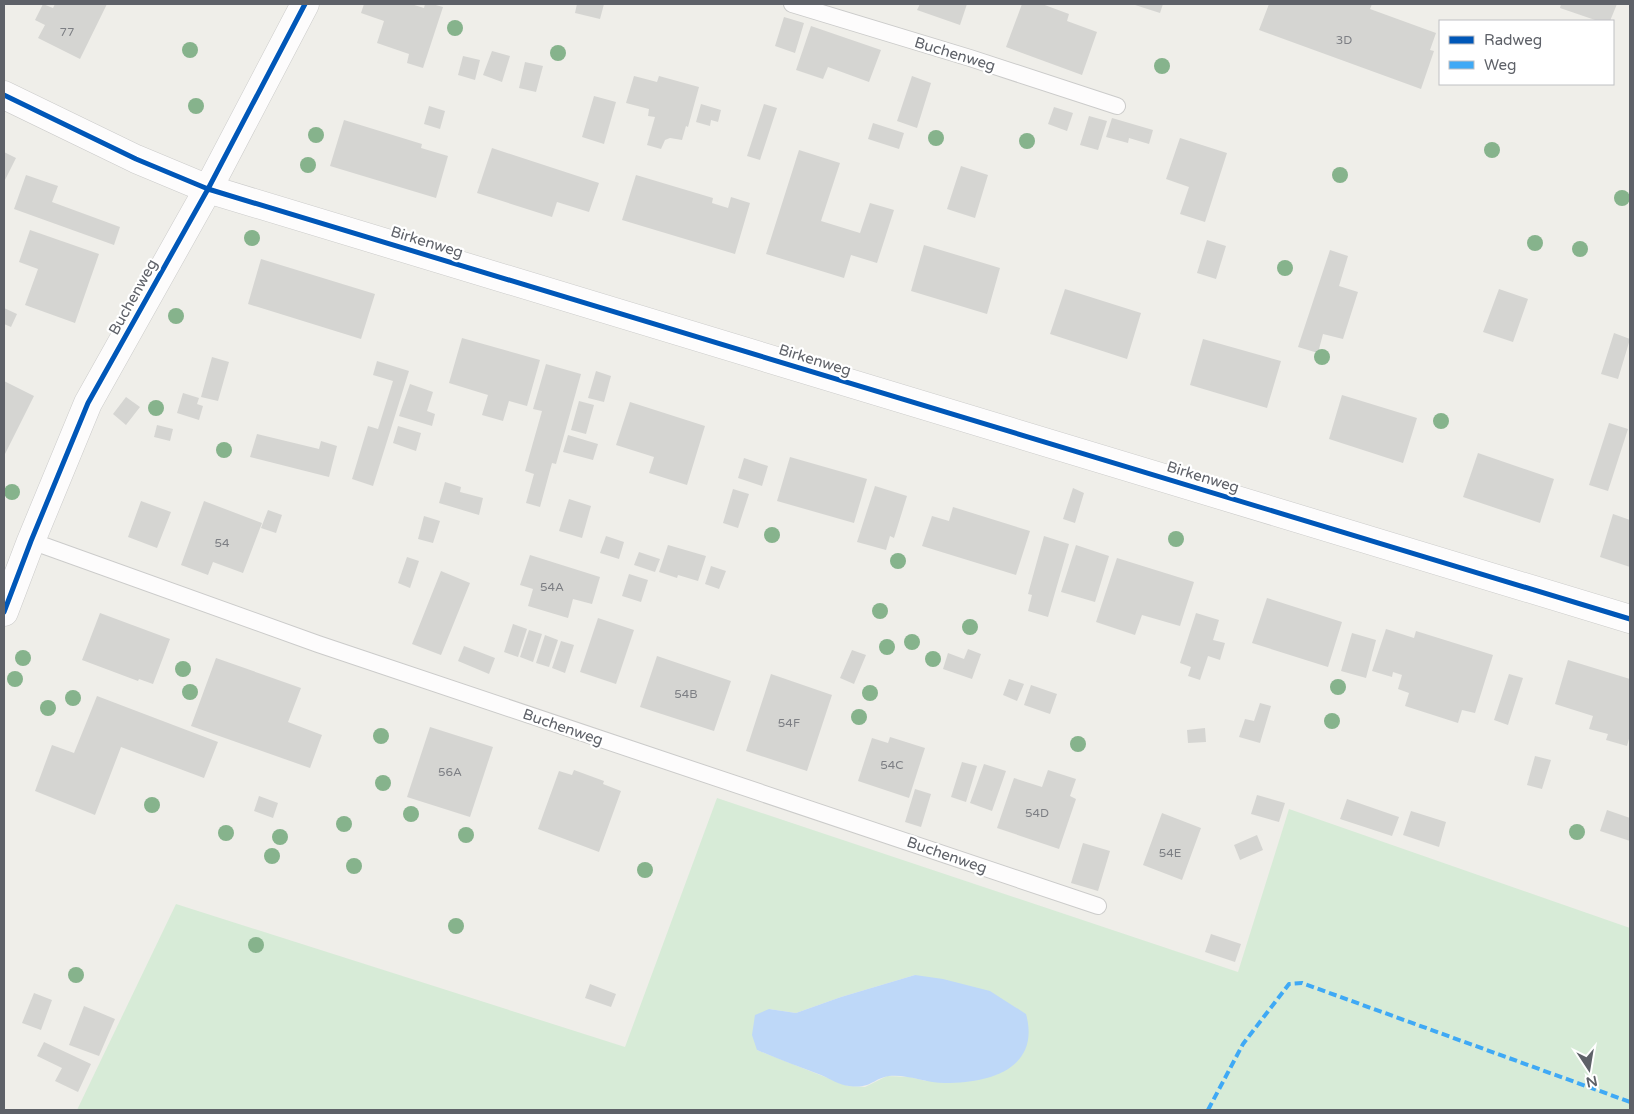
<svg xmlns="http://www.w3.org/2000/svg" width="1634" height="1114" viewBox="0 0 1634 1114" font-family="'Varela Round',sans-serif">
<style>
.green{fill:#d7ebd7;fill-rule:evenodd}
.water{fill:#bed8f8}
.building{fill:#d5d5d2}
.lines{fill:none;stroke-linecap:round;stroke-linejoin:round}
.service-casing{stroke:#cbcbca;stroke-width:18}
.minor-casing{stroke:#cbcbca;stroke-width:29}
.service{stroke:#fdfcfc;stroke-width:16}
.minor{stroke:#fdfcfc;stroke-width:28}
.quiet{stroke:#3fa9f5;stroke-width:4;stroke-dasharray:8 4;stroke-linecap:butt}
.cycleway-casing{stroke:#fff;stroke-width:8}
.cycleway{stroke:#0057b8;stroke-width:5}
.tree{fill:#86b38c}
.labels{text-anchor:middle;stroke-width:4.5;stroke-linejoin:round;paint-order:stroke}
.number-label{font-size:12px;fill:#7d7f84}
.street-label{font-size:15px;fill:#5e6168;stroke:#fff}
</style>
<rect width="100%" height="100%" fill="#efeee9"/>
<path class="green" d="M717,798L1238,972L1289,809L1630,928V1110H77L176,904L625,1047ZM915,975L926,1081L910,1077L887,1076L865,1087L848,1086L757,1050L769,1009L796,1013L841,997Z"/>
<path class="water" d="M915,975L943,979L990,991L1026,1014C1041,1069 989,1083 945,1083C926,1083 908,1074 889,1076C872,1079 871,1089 849,1086C840,1085 830,1079 821,1075C799,1067 778,1059 757,1050L752,1035L755,1015L769,1009L796,1013L841,997Z"/>
<path class="building" d="M43,4L53,8L55,4H107L80,59L38,38L45,25L35,20Z
M364,4H411L424,8L425,4H432L443,7L423,68L407,63L409,54L377,43L384,21L361,13Z
M577,4H604L600,19L575,13Z
M920,4H967L960,25L917,10Z
M1022,4H1042L1069,14L1067,21L1097,32L1082,75L1006,47Z
M1132,4H1163L1160,13Z
M1269,4L1312,5L1313,4H1372L1370,9L1436,33L1430,50L1434,51L1421,89L1259,30Z
M1561,4H1617L1610,21H1598L1560,8Z
M784,17L804,23L795,53L775,46Z
M811,26L881,50L869,82L828,67L823,79L796,70Z
M492,51L510,56L502,82L483,75Z
M463,56L480,60L475,80L458,75Z
M525,62L543,66L536,92L519,88Z
M634,76L657,82L659,76L699,87L688,127L686,126L682,140L670,138L665,140L661,149L647,145L655,117L648,116L649,109L626,103Z
M912,76L931,83L917,128L897,121Z
M594,96L616,102L604,144L582,137Z
M701,104L721,110L718,122L711,120L710,126L696,122Z
M764,104L777,108L760,160L747,156Z
M429,106L445,111L440,129L424,124Z
M1054,107L1073,113L1067,131L1048,124Z
M1089,116L1107,121L1098,150L1080,145Z
M1112,118L1153,130L1149,144L1129,138L1128,143L1106,137Z
M344,120L422,144L421,148L448,156L436,198L330,166Z
M873,123L904,133L899,149L868,139Z
M1180,138L1227,153L1205,222L1180,214L1189,187L1166,179Z
M492,148L599,183L589,212L557,202L552,217L477,193Z
M799,150L840,163L821,221L860,233L870,203L894,210L877,263L851,255L844,278L766,254Z
M4,152L16,158L4,182Z
M961,166L988,175L975,218L947,209Z
M26,175L58,186L52,202L120,227L114,245L14,209Z
M636,175L713,198L712,203L728,208L731,197L750,203L735,254L622,220Z
M30,230L99,254L75,323L25,305L38,269L19,262Z
M1207,240L1226,246L1216,279L1197,273Z
M924,245L1000,268L987,314L911,291Z
M1330,250L1348,256L1339,286L1358,292L1343,339L1323,334L1318,353L1298,347Z
M261,259L375,294L361,339L248,304Z
M1065,289L1141,313L1127,359L1050,334Z
M1499,289L1528,299L1513,342L1483,332Z
M4,308L17,314L11,327L4,324Z
M1614,333L1630,339L1618,379L1601,374Z
M462,338L540,360L527,406L509,401L503,421L482,415L488,395L449,383Z
M1203,339L1281,361L1267,408L1190,385Z
M212,357L229,362L218,401L201,397Z
M377,361L409,371L373,486L352,479L368,426L378,429L393,381L373,375Z
M546,364L581,374L556,464L552,463L540,507L526,503L534,474L525,471L542,411L533,409Z
M596,371L611,376L604,402L588,398Z
M4,381L34,396L4,456Z
M410,384L433,392L427,411L435,414L432,426L399,416Z
M183,393L199,398L197,404L203,406L199,420L177,413Z
M1342,395L1417,418L1403,463L1329,439Z
M126,397L140,407L126,425L113,414Z
M579,401L594,405L586,434L571,430Z
M630,402L705,426L687,485L649,473L654,457L616,445Z
M1609,423L1628,429L1608,491L1589,485Z
M157,425L173,429L170,441L154,437Z
M398,426L421,433L416,451L393,443Z
M257,434L319,449L321,441L337,446L329,477L250,457Z
M568,435L598,444L593,460L563,452Z
M1478,453L1554,479L1540,523L1463,497Z
M790,457L867,479L854,523L777,501Z
M744,458L768,466L762,486L738,478Z
M445,482L461,487L460,492L483,498L479,515L439,503Z
M875,486L907,496L894,538L890,536L886,550L857,542Z
M1073,488L1084,493L1075,523L1063,519Z
M733,489L749,494L738,528L723,523Z
M569,499L591,506L582,538L559,531Z
M141,501L171,512L157,548L128,537Z
M204,501L262,523L243,573L213,562L208,575L181,565Z
M953,507L1030,531L1016,575L922,546L932,516L949,521Z
M268,510L282,515L276,533L261,528Z
M1613,514L1630,520V567L1600,557Z
M424,516L440,521L433,543L418,539Z
M606,536L624,542L619,559L600,553Z
M1044,536L1069,544L1048,617L1028,611L1032,595L1028,594Z
M668,545L706,556L698,581L678,575L677,578L659,572Z
M1076,545L1109,556L1095,602L1061,592Z
M639,552L660,559L655,572L634,565Z
M530,555L600,577L592,604L573,599L568,618L528,606L533,589L520,585Z
M407,557L419,561L410,588L398,583Z
M1117,558L1194,582L1180,626L1142,615L1135,635L1096,622Z
M711,566L726,571L719,589L705,584Z
M441,571L470,583L441,655L412,644Z
M629,574L648,580L641,602L622,596Z
M1267,598L1342,622L1328,667L1252,643Z
M100,613L170,639L153,684L139,679L138,681L82,660Z
M1196,613L1219,620L1213,640L1225,643L1220,660L1208,656L1200,680L1188,676L1191,667L1180,663Z
M598,618L634,630L616,684L580,672Z
M513,624L527,629L518,657L504,652Z
M1386,629L1414,638L1416,631L1493,655L1475,713L1462,710L1458,723L1405,706L1409,693L1398,689L1402,675L1393,672L1392,677L1372,671Z
M529,630L542,634L533,662L520,657Z
M1352,633L1376,640L1366,678L1341,671Z
M545,635L558,640L549,667L536,663Z
M561,641L574,645L565,673L552,668Z
M464,646L495,658L489,674L458,661Z
M968,649L981,654L972,679L943,669L948,653L964,659Z
M852,650L866,655L854,684L840,678Z
M657,656L731,681L714,731L640,707Z
M216,658L301,688L288,722L322,735L310,768L191,726Z
M1568,660L1630,679V735L1627,746L1606,740L1608,734L1589,729L1593,716L1555,704Z
M771,674L832,695L807,771L746,751Z
M1509,674L1523,678L1508,725L1494,720Z
M1009,679L1024,684L1017,701L1003,695Z
M1031,685L1057,694L1050,714L1024,705Z
M97,696L218,742L204,778L121,747L95,815L35,791L52,745L74,753Z
M1260,703L1271,706L1260,743L1239,737L1245,719L1254,721Z
M430,727L493,747L470,817L407,797Z
M1205,728L1206,742L1188,743L1187,730Z
M890,737L925,748L909,798L858,781L872,738L888,743Z
M1535,756L1551,760L1542,789L1527,785Z
M962,762L977,766L966,802L951,797Z
M984,764L1006,771L992,811L970,803Z
M574,770L604,781L603,784L621,791L599,852L538,829L559,771L572,775Z
M1048,770L1076,779L1070,796L1076,799L1059,849L997,828L1014,778L1042,787Z
M915,789L931,794L921,827L905,822Z
M1257,795L1285,803L1279,822L1251,814Z
M259,796L278,803L273,818L254,811Z
M1347,799L1399,817L1392,836L1340,819Z
M1607,810L1630,818V841L1600,831Z
M1411,811L1446,822L1439,847L1403,835Z
M1162,813L1201,828L1182,880L1143,865Z
M1257,835L1263,850L1240,860L1234,845Z
M1083,843L1110,851L1098,891L1071,883Z
M1211,934L1241,944L1235,962L1205,952Z
M590,984L616,994L611,1007L585,998Z
M34,993L52,1000L41,1030L22,1023Z
M84,1006L115,1019L99,1056L69,1045Z
M44,1042L91,1064L78,1092L55,1081L62,1068L37,1056Z"/>
<g class="lines">
<g class="service-casing">
<path id="service" d="M792,4L970,58L1117,106
M31,541L318,644L1098,906"/>
</g>
<g class="minor-casing">
<path id="minor" d="M4,95L136,159L208,189L1630,619
M4,612L31,541L88,403L208,189L305,4"/>
</g>
<use href="#service" class="service"/>
<use href="#minor" class="minor"/>
<path class="quiet" d="M1208,1110L1243,1044L1289,984L1302,983L1630,1102"/>
<g class="cycleway-casing">
<path id="cycleway" d="M4,95L136,159L208,189L1630,619
M4,612L31,541L88,403L208,189L305,4"/>
</g>
<use href="#cycleway" class="cycleway"/>
</g>
<g class="tree">
<circle cx="455" cy="28" r="8"/>
<circle cx="190" cy="50" r="8"/>
<circle cx="558" cy="53" r="8"/>
<circle cx="1162" cy="66" r="8"/>
<circle cx="196" cy="106" r="8"/>
<circle cx="316" cy="135" r="8"/>
<circle cx="936" cy="138" r="8"/>
<circle cx="1027" cy="141" r="8"/>
<circle cx="1492" cy="150" r="8"/>
<circle cx="308" cy="165" r="8"/>
<circle cx="1340" cy="175" r="8"/>
<circle cx="1622" cy="198" r="8"/>
<circle cx="252" cy="238" r="8"/>
<circle cx="1535" cy="243" r="8"/>
<circle cx="1580" cy="249" r="8"/>
<circle cx="1285" cy="268" r="8"/>
<circle cx="176" cy="316" r="8"/>
<circle cx="1322" cy="357" r="8"/>
<circle cx="156" cy="408" r="8"/>
<circle cx="1441" cy="421" r="8"/>
<circle cx="224" cy="450" r="8"/>
<circle cx="12" cy="492" r="8"/>
<circle cx="772" cy="535" r="8"/>
<circle cx="1176" cy="539" r="8"/>
<circle cx="898" cy="561" r="8"/>
<circle cx="880" cy="611" r="8"/>
<circle cx="970" cy="627" r="8"/>
<circle cx="912" cy="642" r="8"/>
<circle cx="887" cy="647" r="8"/>
<circle cx="23" cy="658" r="8"/>
<circle cx="933" cy="659" r="8"/>
<circle cx="183" cy="669" r="8"/>
<circle cx="15" cy="679" r="8"/>
<circle cx="1338" cy="687" r="8"/>
<circle cx="190" cy="692" r="8"/>
<circle cx="870" cy="693" r="8"/>
<circle cx="73" cy="698" r="8"/>
<circle cx="48" cy="708" r="8"/>
<circle cx="859" cy="717" r="8"/>
<circle cx="1332" cy="721" r="8"/>
<circle cx="381" cy="736" r="8"/>
<circle cx="1078" cy="744" r="8"/>
<circle cx="383" cy="783" r="8"/>
<circle cx="152" cy="805" r="8"/>
<circle cx="411" cy="814" r="8"/>
<circle cx="344" cy="824" r="8"/>
<circle cx="1577" cy="832" r="8"/>
<circle cx="226" cy="833" r="8"/>
<circle cx="466" cy="835" r="8"/>
<circle cx="280" cy="837" r="8"/>
<circle cx="272" cy="856" r="8"/>
<circle cx="354" cy="866" r="8"/>
<circle cx="645" cy="870" r="8"/>
<circle cx="456" cy="926" r="8"/>
<circle cx="256" cy="945" r="8"/>
<circle cx="76" cy="975" r="8"/>
</g>
<g class="labels">
<g class="number-label">
<text x="67" y="36">77</text>
<text x="1344" y="44">3D</text>
<text x="222" y="547">54</text>
<text x="552" y="591">54A</text>
<text x="686" y="698">54B</text>
<text x="789" y="727">54F</text>
<text x="892" y="769">54C</text>
<text x="450" y="776">56A</text>
<text x="1037" y="817">54D</text>
<text x="1170" y="857">54E</text>
</g>
<g class="street-label">
<text transform="translate(955 54) rotate(17)" y="5">Buchenweg</text>
<text transform="translate(427 242) rotate(17)" y="5">Birkenweg</text>
<text transform="translate(133 297) rotate(-61)" y="5">Buchenweg</text>
<text transform="translate(815 360) rotate(17)" y="5">Birkenweg</text>
<text transform="translate(1203 477) rotate(17)" y="5">Birkenweg</text>
<text transform="translate(563 727) rotate(19)" y="5">Buchenweg</text>
<text transform="translate(947 855) rotate(19)" y="5">Buchenweg</text>
</g>
</g>
<rect width="1634" height="1114" fill="none" stroke="#5e6168" stroke-width="10"/>
<rect x="1439" y="20" width="175" height="65" fill="#ffffff" stroke="#bfc0c3"/>
<rect x="1449" y="36" width="25" height="8" fill="#0057b8" stroke="#bfc0c3"/>
<text x="1484" y="45" font-size="15" fill="#5e6168">Radweg</text>
<rect x="1449" y="61" width="25" height="8" fill="#3fa9f5" stroke="#bfc0c3"/>
<text x="1484" y="70" font-size="15" fill="#5e6168">Weg</text>
<g transform="translate(1589 1069) rotate(168)" stroke="#ffffff" stroke-width="4" paint-order="stroke">
<path d="M0-4L9 19L0 12L-9 19Z" fill="#5e6168"/>
<text y="-8" font-size="14" font-weight="bold" text-anchor="middle" fill="#5e6168">N</text>
</g>
</svg>
